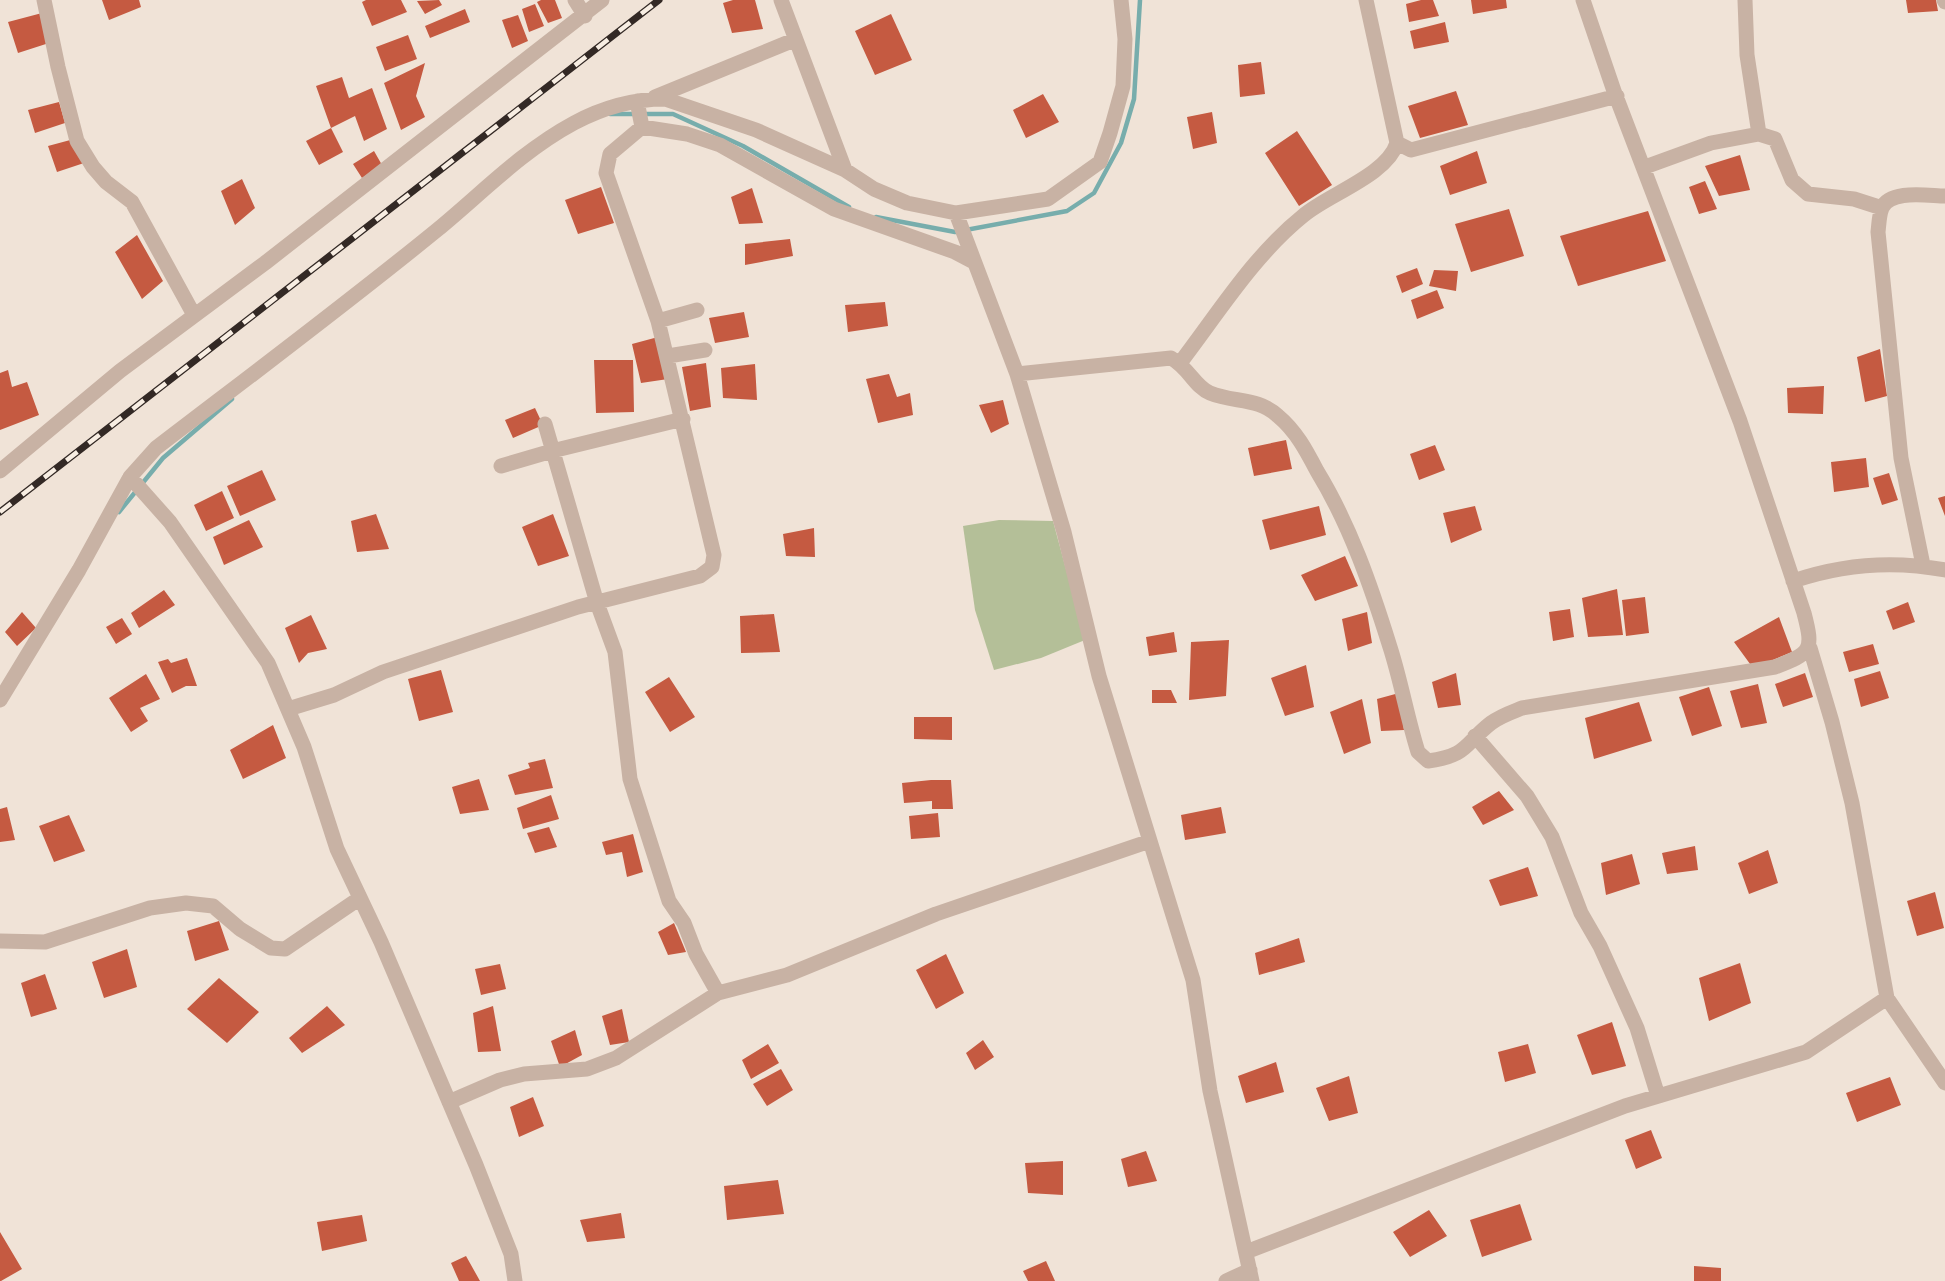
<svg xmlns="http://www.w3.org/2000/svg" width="1945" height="1281" viewBox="0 0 1945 1281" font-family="'Roboto Condensed',sans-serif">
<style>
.green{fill:#b4bf98}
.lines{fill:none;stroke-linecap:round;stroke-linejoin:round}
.stream{stroke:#77adac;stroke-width:4.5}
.building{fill:#c55a41}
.minor{stroke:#c8b2a4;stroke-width:15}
.rail-casing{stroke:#332925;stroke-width:7}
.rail{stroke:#f8eee3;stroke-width:4.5;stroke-dasharray:14;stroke-linecap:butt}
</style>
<rect width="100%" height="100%" fill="#f0e3d7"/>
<path class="green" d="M999,520L1053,521L1085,640L1041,658L994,670L975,610L963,526Z"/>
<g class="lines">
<path class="stream" d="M610,114H673L743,146L849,207
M876,217L955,232L1067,211L1094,193L1121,143L1134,99L1140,0
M119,512L163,458L232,399"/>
</g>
<path class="building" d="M102,0H139L141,7L109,20Z
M366,0H401L407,12L372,26L362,2Z
M439,0L442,5L425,14L417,1Z
M541,0H555L562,18L548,23L537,2Z
M733,0H755L763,29L732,33L723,3Z
M1421,0H1433L1439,16L1409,22L1406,4Z
M1471,0H1506L1507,8L1473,14Z
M1906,0H1936L1938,11L1908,13Z
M535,4L544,26L529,32L522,9Z
M465,9L470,22L430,38L425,26Z
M42,13L49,43L18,53L8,22Z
M891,14L912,60L875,75L855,31Z
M518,15L528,41L512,48L502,20Z
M1445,22L1449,42L1414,49L1410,31Z
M408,35L417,59L385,71L376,47Z
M1261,62L1265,94L1240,97L1238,65Z
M425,63L416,96L425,117L401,130L384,83Z
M342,77L349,98L372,88L387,129L364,141L355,116L331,128L316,86Z
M1456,91L1468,125L1420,138L1408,106Z
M1043,94L1059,122L1026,138L1013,110Z
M59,102L65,123L35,133L28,110Z
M1212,112L1217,143L1193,149L1187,117Z
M331,128L343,152L319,165L306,141Z
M1297,131L1332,185L1299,206L1265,153Z
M74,139L84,163L57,172L48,146Z
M374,151L382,165L362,178L353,164Z
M1477,151L1487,183L1450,195L1440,166Z
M1740,155L1750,190L1719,196L1705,166Z
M242,179L255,208L235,225L221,191Z
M1705,181L1717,209L1699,214L1689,187Z
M601,187L614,223L578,234L565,200Z
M752,188L763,223L739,224L731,197Z
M1509,209L1524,256L1471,272L1455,224Z
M1648,211L1666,261L1578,286L1560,236Z
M137,235L163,281L142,299L115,252Z
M790,239L793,256L745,265V244Z
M1417,268L1423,284L1402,293L1396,276Z
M1434,270L1458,271L1456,291L1429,286Z
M1437,290L1444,308L1417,319L1411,300Z
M885,302L888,326L848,332L845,305Z
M744,312L749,337L715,343L709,318Z
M658,337L668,379L641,383L632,344Z
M1880,349L1887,396L1865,402L1857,357Z
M594,360H633L634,412L596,413Z
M706,363L711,407L690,411L682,367Z
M755,364L757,400L723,398L721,368Z
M8,370L12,387L27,382L39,415L0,430V373Z
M889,374L897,397L910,393L913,415L878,423L866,379Z
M1824,386L1823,414L1788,413L1787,388Z
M1003,400L1009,424L991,433L979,405Z
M535,408L543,425L513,438L505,420Z
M1286,440L1292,469L1254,476L1248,448Z
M1435,445L1445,470L1419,480L1410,454Z
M1866,458L1869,487L1834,492L1831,462Z
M262,470L276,500L240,516L227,486Z
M1889,473L1898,500L1882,505L1873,478Z
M222,491L234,518L206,531L194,505Z
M1945,496V516L1938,498Z
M1319,506L1326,535L1270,550L1262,520Z
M1475,506L1482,530L1451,543L1443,513Z
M376,514L389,549L357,552L351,521Z
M553,514L569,556L538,566L522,527Z
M249,520L263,547L224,565L213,537Z
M814,528L815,557L786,556L783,534Z
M1345,556L1358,586L1315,601L1301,575Z
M1617,589L1623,635L1588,637L1582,598Z
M164,590L175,605L139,628L131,613Z
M1645,597L1649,633L1626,636L1622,600Z
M1908,602L1915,622L1893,630L1886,611Z
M1570,609L1574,637L1553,641L1549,612Z
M22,612L36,628L17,646L5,632Z
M1367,612L1372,643L1348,651L1342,619Z
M774,614L780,652L741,653L740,616Z
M311,615L327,649L308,653L299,663L285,628Z
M1779,617L1792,652L1753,668L1734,642Z
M122,618L132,634L116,644L106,627Z
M1174,632L1177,652L1149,656L1146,637Z
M1229,640L1226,696L1189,700L1191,642Z
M1873,644L1879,664L1849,672L1843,652Z
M187,658L197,686H186L172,693L158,662L168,659L171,663Z
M1306,665L1314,707L1285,716L1271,678Z
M441,670L453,712L419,721L408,679Z
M1880,671L1889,698L1861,707L1854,679Z
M1456,673L1461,705L1438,708L1432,682Z
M1805,673L1813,697L1783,707L1775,684Z
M146,674L160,699L140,708L148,721L131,732L109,698Z
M669,677L695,717L670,732L645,692Z
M1758,684L1767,723L1741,728L1730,691Z
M1709,687L1722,726L1692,736L1679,697Z
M1152,690H1171L1177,703H1152Z
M1399,693L1404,730L1381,731L1377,699Z
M1362,699L1371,743L1344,754L1330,712Z
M1639,702L1652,741L1594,759L1585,718Z
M914,717H952V740L914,739Z
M273,725L286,758L243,779L230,750Z
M545,759L553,788L515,795L508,775L530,768L528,763Z
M479,779L489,810L460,814L452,787Z
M931,780H951L953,809H932V801L904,803L902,783Z
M1499,791L1514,810L1483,825L1472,807Z
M551,795L559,819L523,829L517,808Z
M7,807L15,840L0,842V809Z
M1221,807L1226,833L1185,840L1181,815Z
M938,813L940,837L911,839L909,816Z
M69,815L85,851L54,862L39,826Z
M549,827L557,847L535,853L527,833Z
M633,834L643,872L627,877L622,852L606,855L602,842Z
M1695,846L1698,870L1667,874L1662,853Z
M1768,850L1778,883L1749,894L1738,863Z
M1632,854L1640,884L1606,895L1601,863Z
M1528,867L1538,896L1500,906L1489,880Z
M1935,892L1944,928L1917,936L1907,901Z
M219,921L229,950L195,961L187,931Z
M674,923L686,952L668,955L658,932Z
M1299,938L1305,962L1259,975L1255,953Z
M127,949L137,987L104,998L92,962Z
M946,954L964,993L936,1009L916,970Z
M1740,963L1751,1003L1709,1021L1699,978Z
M500,964L506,989L481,995L475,969Z
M45,974L57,1009L31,1017L21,983Z
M219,978L259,1012L227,1043L187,1009Z
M327,1006L345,1025L302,1053L289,1038Z
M493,1006L501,1051L478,1052L473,1013Z
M622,1009L629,1042L610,1045L602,1016Z
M1612,1022L1626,1066L1592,1075L1577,1035Z
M575,1030L582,1055L560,1067L551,1041Z
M983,1040L994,1057L975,1070L966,1053Z
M768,1044L779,1063L751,1079L742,1060Z
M1528,1044L1536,1073L1505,1082L1498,1052Z
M1276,1062L1284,1092L1246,1103L1238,1076Z
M781,1069L793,1090L767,1106L753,1084Z
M1349,1076L1358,1113L1329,1121L1316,1088Z
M1890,1077L1901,1105L1857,1122L1846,1093Z
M533,1097L544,1126L519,1137L510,1107Z
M1651,1130L1662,1158L1636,1169L1625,1140Z
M1146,1151L1157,1181L1128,1187L1121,1159Z
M1063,1161V1195L1028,1193L1025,1163Z
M778,1180L784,1214L727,1220L724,1186Z
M1520,1204L1532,1240L1482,1257L1470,1220Z
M1429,1210L1447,1236L1410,1257L1393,1232Z
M621,1213L625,1238L587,1242L580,1220Z
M362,1215L367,1241L322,1251L317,1222Z
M0,1232L22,1269L1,1281H0Z
M466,1256L480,1281H459L451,1263Z
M1046,1261L1055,1281H1028L1023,1271Z
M1694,1266L1721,1268V1281H1694Z"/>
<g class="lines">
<path class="minor" d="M44,0L58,67L77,141L93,167L106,182L132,202L194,315
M575,0L585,16
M781,0L845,170
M1745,0L1747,55L1759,134L1775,139L1792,180L1808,194L1854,199L1882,208
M1944,0L1945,2
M655,97L794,40
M642,127L687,134L720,145L834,209L955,252L974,262
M1397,143L1411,150L1617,96
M1645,167L1711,143L1759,134
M956,213L1017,374L1064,532L1099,676L1193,980L1210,1091L1252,1281
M658,321L697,310
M668,356L705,350
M1180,363C1219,312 1254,255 1304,215C1329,194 1387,175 1397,143L1366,0
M1017,374L1171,358C1189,368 1195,387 1210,393C1234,403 1258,397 1278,416C1296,431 1306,450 1317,471C1350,525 1371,586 1390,647C1401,681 1407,717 1418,752L1428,761C1469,755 1463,745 1491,723C1500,716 1512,712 1522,708L1775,667C1811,653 1814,651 1804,613L1740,421L1614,91L1583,0
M545,424L597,603L615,652L630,779L669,901L684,923L696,954L718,993L787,975L936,914L1150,841
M501,466L552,451L683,419
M0,471L120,371L265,263L602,0
M130,477L170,522L268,663L304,747L337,849L381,942L476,1165L511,1254L515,1281
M1923,565L1901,458L1878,232C1879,224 1879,215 1882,208C1890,189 1929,196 1945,196
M1793,581C1843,564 1893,560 1945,570
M0,700L79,570L130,477L156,448C250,376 345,305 437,230C482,193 522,151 574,123C602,108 632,99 665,99L756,130L845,170L874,189L907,203L956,213L1048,199L1100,162L1110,133L1123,86L1125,39L1121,0
M288,709L334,695L383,672L578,607L700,576L712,567L714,555L658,321L606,173L610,154L642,127L637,101
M1475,736L1527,796L1552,837L1581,913L1600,946L1637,1028L1658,1096
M0,941L45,942L150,908L186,903L213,906L240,929L271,948L285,949L360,898
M1887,998L1945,1083
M449,1102L500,1080L524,1074L587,1069L616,1058L718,993
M1246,1252L1625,1106L1806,1052L1887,998L1852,803L1832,722L1810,648
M1226,1281L1250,1270"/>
<g class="rail-casing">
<path id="rail" d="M0,512L659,0"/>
</g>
<use href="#rail" class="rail"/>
</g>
</svg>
